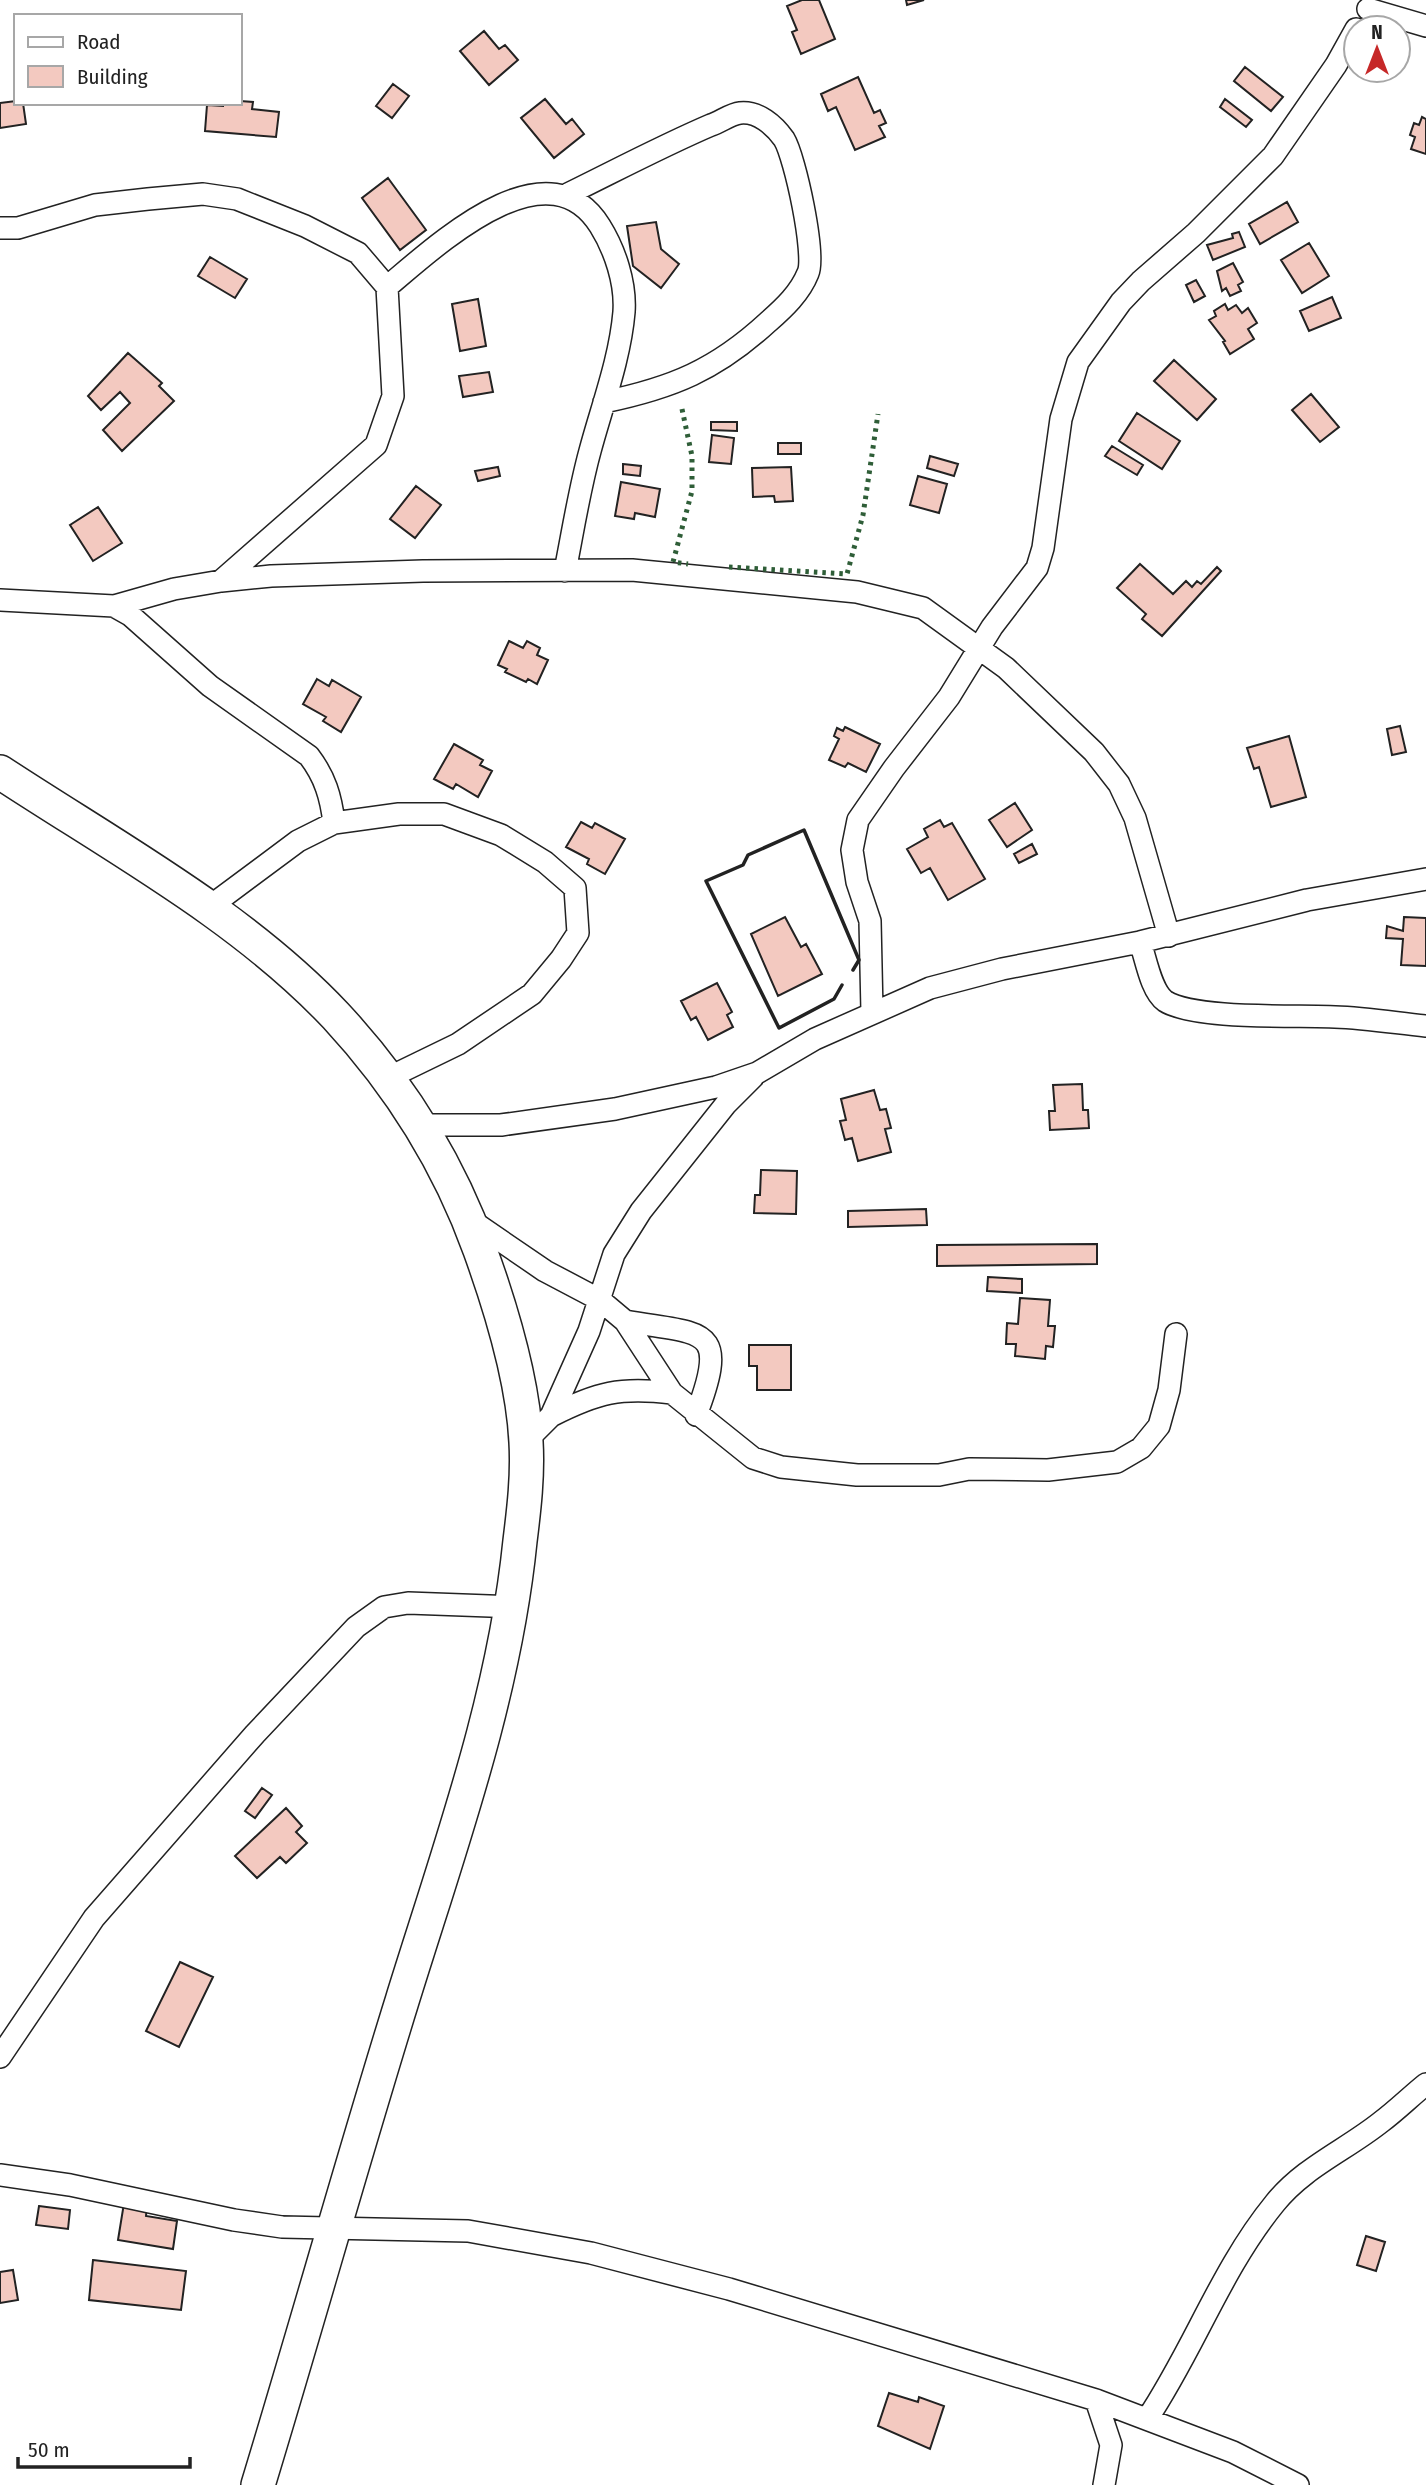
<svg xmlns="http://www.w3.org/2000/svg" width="1426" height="2485" viewBox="0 0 1426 2485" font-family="'Fira Sans Condensed',sans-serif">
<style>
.building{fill:#f3c9c0;stroke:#222;stroke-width:2}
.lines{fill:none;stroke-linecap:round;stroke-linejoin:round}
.minor-casing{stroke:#222;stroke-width:24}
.primary-casing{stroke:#222;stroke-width:36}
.minor{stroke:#fff;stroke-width:21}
.primary{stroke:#fff;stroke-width:33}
.hedge{stroke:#2f5e38;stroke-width:5;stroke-dasharray:3.5 5;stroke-linecap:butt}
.wall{stroke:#222;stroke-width:3.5}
</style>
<rect width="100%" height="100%" fill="#fff"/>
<path class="building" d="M802,0H819L835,39L801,54L792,32L797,30L787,6Z
M906,0H924L907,5Z
M484,31L499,49L505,45L518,60L489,85L460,51Z
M1245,67L1283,97L1271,111L1234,81Z
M858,77L874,113L880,110L886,123L879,126L885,137L855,150L836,107L828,111L821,94Z
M393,84L409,96L392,118L376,106Z
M545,99L566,124L572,119L584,134L554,158L521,118Z
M1225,99L1252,120L1246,127L1220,107Z
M16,101L23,103L26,124L0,128V103Z
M240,101L253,102L252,109L279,112L276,137L205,131L207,105L223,106V103Z
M1422,117L1426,119V154L1411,149L1415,137L1410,135L1414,123L1419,125Z
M388,178L426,230L400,250L362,198Z
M1287,202L1298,222L1260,244L1249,224Z
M656,222L661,249L679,264L661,288L633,266L627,226Z
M1239,232L1245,247L1213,260L1207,245L1233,238L1232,234Z
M1309,243L1329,276L1302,293L1281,260Z
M210,257L247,279L235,298L198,276Z
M1233,263L1243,282L1238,285L1241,291L1230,296L1226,288L1222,291L1217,271Z
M1196,280L1205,296L1194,302L1186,285Z
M1332,297L1341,318L1309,331L1300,311Z
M478,299L486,346L460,351L452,304Z
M1225,304L1228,310L1236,305L1242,313L1248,308L1257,323L1248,329L1254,339L1230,354L1223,342L1225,341L1209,320L1216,316L1214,311Z
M128,353L162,383L159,386L174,401L122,451L103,430L130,403L120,392L101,410L88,396Z
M1174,360L1216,399L1197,420L1154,381Z
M489,372L493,392L463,397L459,376Z
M1311,394L1339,427L1320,442L1292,410Z
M1137,413L1180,441L1162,469L1119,441Z
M711,422H737V431L711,430Z
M712,435L734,438L731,464L709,462Z
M778,443H801V454H778Z
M1112,446L1143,465L1137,475L1105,456Z
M930,456L958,464L954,476L927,468Z
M623,464L641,466L640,476L623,474Z
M498,467L500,476L478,481L475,471Z
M791,467L793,501L775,502L774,496L753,497L752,468Z
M918,476L947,484L939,513L910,505Z
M621,482L660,489L655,517L635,513L634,519L615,516Z
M416,486L441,505L415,538L390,519Z
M98,507L122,543L93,561L70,525Z
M1140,564L1173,594L1186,581L1192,587L1197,581L1201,584L1217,567L1221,571L1162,636L1142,619L1146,614L1117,588Z
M509,641L523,648L527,641L540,648L537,655L548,660L537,684L528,679L526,682L505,672L507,669L498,665Z
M317,679L329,686L332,680L361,697L341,732L323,721L326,717L303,704Z
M1400,726L1406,752L1392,755L1387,729Z
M845,727L880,744L866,772L848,763L845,767L829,760L839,739L834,736L837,728L843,731Z
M1289,736L1306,797L1271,807L1259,767L1254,769L1247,748Z
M454,744L483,760L480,765L492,771L478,797L456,784L453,789L434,779Z
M1015,803L1032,830L1007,847L989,820Z
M940,820L944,827L952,823L985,879L948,900L930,868L921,873L907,849L928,837L924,829Z
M581,822L592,828L595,823L625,839L605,874L587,864L589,859L566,847Z
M1032,844L1037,854L1019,863L1014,854Z
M785,917L801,947L806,944L822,974L778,996L751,934Z
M1404,917L1426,918V966L1401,965L1403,939L1386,938L1387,926L1403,931Z
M717,983L732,1012L727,1015L733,1027L708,1040L696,1017L691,1020L681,1001Z
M1082,1084L1083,1110H1088L1089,1128L1050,1130L1049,1111H1055L1053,1085Z
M874,1090L880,1110L886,1109L891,1128L885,1129L891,1152L858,1161L852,1138L845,1140L840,1121L846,1120L841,1099Z
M761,1170L797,1171L796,1214L754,1213L755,1195H760Z
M926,1209L927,1225L848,1227V1211Z
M1097,1244V1264L937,1266V1245Z
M988,1277L1022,1279V1293L987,1291Z
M1020,1298L1050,1300L1048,1326H1055L1053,1347L1046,1346L1045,1359L1015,1356L1016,1344H1006L1007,1323L1018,1324Z
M749,1345H791V1390H757V1366H749Z
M262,1788L272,1795L255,1818L245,1811Z
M286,1808L302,1826L296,1832L307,1843L286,1863L280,1857L257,1878L235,1856Z
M180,1962L213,1977L179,2047L146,2031Z
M124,2203L147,2206L146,2216L177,2221L173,2249L118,2240Z
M39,2206L70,2210L68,2229L36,2225Z
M1366,2236L1385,2242L1376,2271L1357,2265Z
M93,2260L186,2271L181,2310L89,2300Z
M13,2270L18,2300L0,2303V2272Z
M889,2393L918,2402L919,2397L944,2406L930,2449L878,2426Z"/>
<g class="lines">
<g class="minor-casing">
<path id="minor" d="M1368,9L1426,26
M568,194C615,171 662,146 711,125C720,122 731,114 740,113C758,111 774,125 784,139C795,157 816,255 808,273C800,293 784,308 768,322C716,370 672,388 604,402
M0,228H18L95,205L148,199L203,194L237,199L305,226L358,253L387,287L393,396L376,445L221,581
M387,287C436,246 547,141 600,226C615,250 626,283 624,312C620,359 602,406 590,451C579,491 573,531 565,571
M0,600L114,606L174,589L221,581L271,576L423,571L632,570L857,592L923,608L1006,668L1094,752L1119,784L1135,818L1169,936
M114,606L130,615L210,686L309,756C325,777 331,797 334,823
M208,908L298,841L334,823L399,814H444L501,835L545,862L575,888L578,933L561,959L532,994L458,1044L388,1078
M1140,942C1146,959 1151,991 1165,1001C1195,1020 1297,1015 1335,1017C1366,1018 1396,1023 1426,1026
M872,1012L870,921L857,882L852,850L858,820L894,768L949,697L992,627L1037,568L1043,548L1061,419L1078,362L1121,302L1141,281L1196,233L1273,156L1336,65L1356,29
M423,1125H501L615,1109L716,1087L757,1073L815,1039L930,988L1002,969L1140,942L1307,900L1426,879
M469,1219L545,1271L600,1300L625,1321L672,1393L753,1458L781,1467L857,1475H939L969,1469L1048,1470L1117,1462L1141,1448L1159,1426L1169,1390L1176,1334
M625,1321C702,1335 731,1324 696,1415
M551,1416C598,1392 620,1387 672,1393
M526,1441L551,1416L589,1331L614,1254L641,1211L726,1104L753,1077
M0,2057L94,1918L255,1734L356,1627L384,1607L408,1603L514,1607
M0,2175L70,2185L234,2220L282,2227L468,2231L591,2253L729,2289L1096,2400L1233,2452L1298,2485
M1096,2400L1111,2445L1104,2485
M1147,2419C1194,2349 1221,2269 1275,2203C1304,2167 1346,2150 1381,2122C1397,2110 1411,2096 1426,2084"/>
</g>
<g class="primary-casing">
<path id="primary" d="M0,772C114,847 242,916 336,1016C400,1085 448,1161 480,1250C501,1308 523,1381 526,1442C528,1475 524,1509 520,1541C504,1700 449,1849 402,2001C352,2162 307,2324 258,2485"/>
</g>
<use href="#minor" class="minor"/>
<use href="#primary" class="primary"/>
<path class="hedge" d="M682,409L692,456V491L673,562L688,564
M729,567L847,574L863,515L878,414"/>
<path class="wall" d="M842,985L834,999L779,1028L706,881L743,865L748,855L804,830L859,960L853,970"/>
</g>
<rect x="14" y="14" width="228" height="91" fill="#ffffff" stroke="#a7a7a7" stroke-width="2"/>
<rect x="28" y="37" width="35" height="10" fill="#ffffff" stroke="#a7a7a7" stroke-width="2"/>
<text x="77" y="49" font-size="21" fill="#222222">Road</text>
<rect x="28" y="66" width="35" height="21" fill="#f3c9c0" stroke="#a7a7a7" stroke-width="2"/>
<text x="77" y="84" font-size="21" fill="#222222">Building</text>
<g transform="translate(1377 49)"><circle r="33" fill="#ffffff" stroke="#a7a7a7" stroke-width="2"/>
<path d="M0-5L12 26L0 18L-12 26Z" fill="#c62828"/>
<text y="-10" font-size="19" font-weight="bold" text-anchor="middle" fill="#222222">N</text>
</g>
<path d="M18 2457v10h172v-10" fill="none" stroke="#222222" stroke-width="3.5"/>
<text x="28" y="2457" font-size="21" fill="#222222" stroke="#ffffff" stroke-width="5" paint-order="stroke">50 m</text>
</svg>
